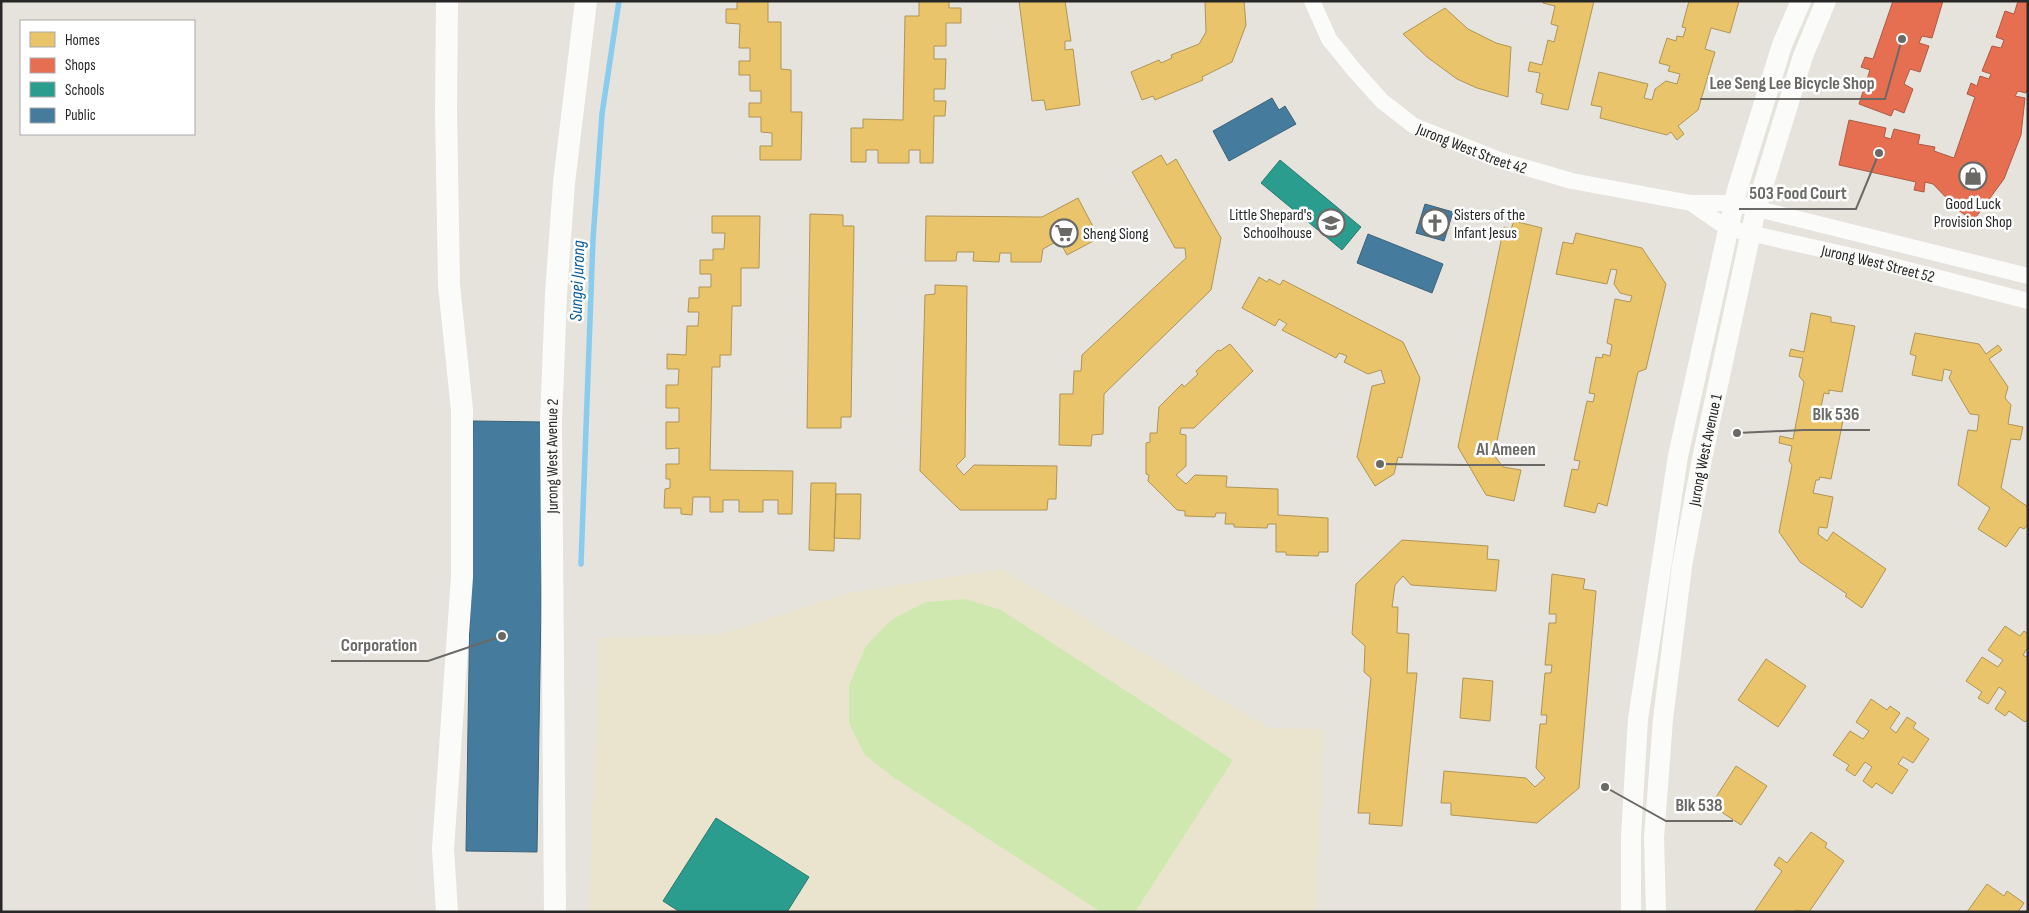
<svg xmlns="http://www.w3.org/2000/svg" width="2029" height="913" viewBox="0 0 2029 913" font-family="'Sofia Sans Condensed',sans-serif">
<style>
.education{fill:#eae4cf}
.pitch{fill:#cfe8af}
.homes{fill:#e9c46a;stroke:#af9556}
.shops{fill:#e76f51;stroke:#ad5944}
.schools{fill:#2a9d8f;stroke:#297a70}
.public{fill:#457b9d;stroke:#3c627a}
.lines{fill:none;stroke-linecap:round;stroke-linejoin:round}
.stream{stroke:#8acced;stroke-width:5.5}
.minor{stroke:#fbfbfa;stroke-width:16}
.tertiary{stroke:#fbfbfa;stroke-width:20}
.secondary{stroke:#fbfbfa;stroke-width:22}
.labels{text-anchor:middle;stroke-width:5;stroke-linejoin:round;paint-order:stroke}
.street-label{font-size:16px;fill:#272727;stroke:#fff}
.poi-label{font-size:16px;fill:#272727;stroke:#fff;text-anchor:start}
.water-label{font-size:18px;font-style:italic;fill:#075c9b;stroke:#fff}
.leader{fill:none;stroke:#6a6966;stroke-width:2}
.callout-dot{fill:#6a6966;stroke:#fff;stroke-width:2}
.callout-label{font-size:18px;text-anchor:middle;font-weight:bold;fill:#6a6966;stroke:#fff;stroke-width:5;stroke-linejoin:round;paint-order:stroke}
</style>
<rect width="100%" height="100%" fill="#e6e3dc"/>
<path class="education" d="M1002,569L1269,728L1324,729L1317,912H589L599,638L722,634L848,593Z"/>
<path class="pitch" d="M965,599L1001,610L1233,760L1135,912H1101L893,777L865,755L849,723V685L866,646L891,620L926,602Z"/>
<path class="homes" d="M737,1H768V22H781V69L791,70V112H802L801,160H760V146H772V133L761,132V117H749V103H761V91H750V75H739V61H750V48H739L740,24L726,23V9H737Z
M919,1H949V8H961V23H946V46H934V59H946L945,89H934V101H946L945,116H934L933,163H920V150H909V163H878V150H866V162H851V128H863V119L903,120L905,16H919Z
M1019,1H1065L1071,41H1065V50L1073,49L1080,105L1046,110L1044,100L1032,101Z
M1205,1H1244L1246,25L1232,62L1202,77L1203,80L1155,100L1153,96L1142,100L1131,72L1159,60L1161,63L1172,58L1171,55L1199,44L1206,32Z
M1543,1H1594L1568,110L1541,104L1543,94L1536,92L1540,73L1528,71L1530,62L1542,65L1548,40L1554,42L1558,26L1551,24L1555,6L1543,3Z
M1689,1H1739L1730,33L1711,28L1705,49L1715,52L1698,110L1678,126L1684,134L1677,140L1671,132L1667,135L1600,118L1602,107L1591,105L1599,72L1648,84L1644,98L1652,100L1655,89L1666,81L1677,84L1680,74L1668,71L1670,66L1659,63L1667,38L1676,41L1677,36L1683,37L1686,28L1682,27Z
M1445,8L1468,29L1496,43L1511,47L1508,97L1477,88L1457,79L1427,57L1403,34Z
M1161,155L1167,165L1176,159L1221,238L1211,290L1104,394L1103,434L1092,435L1091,446L1059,445L1060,394H1073L1074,371H1081L1082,355L1186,258L1185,248H1175L1132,172Z
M1078,198L1099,238L1067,255L1059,240L1043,249L1041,262H1011V253H1000L999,262L973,261L974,252H957L956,261H925L926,216L1042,217Z
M810,214L843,215V226H854L851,417H841V428H807Z
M712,216H760L759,268H741V306H732L731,355H720V367H712L710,470L793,471L792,514H778V500H763V512H739V500H723V512H710V497H693L692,515L681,514V508H664L665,489L670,488V479H666V464H679V448L666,449V422H679V408H666V385H678L679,369H667V354L686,355L687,326H698L699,312H688L689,298H699V287H711V274H700V260H713V249H724L725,233H712Z
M1514,221L1542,228L1494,455L1503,467L1521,470L1514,501L1486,495L1458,447L1504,227L1511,229Z
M1576,233L1642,248L1666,284L1646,369L1638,372L1607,506L1598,503L1595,513L1564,506L1572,469L1578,470L1580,461L1574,460L1587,401L1593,402L1595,394L1589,393L1596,357L1602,358L1603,354L1610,356L1612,345L1607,343L1615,299L1630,302L1632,296L1620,293L1614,284L1617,270L1611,269L1607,284L1556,274L1563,242L1573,244Z
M1259,277L1267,282L1269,279L1280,285L1283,280L1403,342L1420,378L1402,458L1398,457L1394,474L1375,486L1357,457L1372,386L1385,383L1381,370L1368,374L1344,362L1347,356L1339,353L1336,358L1282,330L1287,324L1279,319L1275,326L1242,308Z
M935,285L967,286L965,457L956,466L964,475L974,465L1057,466L1056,499H1048L1047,510H960L920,471L925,295L935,294Z
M1811,313L1831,317V322L1855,326L1842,392L1829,390V394L1824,393L1821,407L1845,411L1831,479L1820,477L1819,480H1816L1813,493L1833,497L1827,528L1819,527L1818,534L1827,541L1833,532L1886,569L1862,608L1845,596L1847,594L1800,562L1779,532L1792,465L1789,461L1792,446L1779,443L1780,436L1793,439L1804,382L1799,376L1803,358L1789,356L1791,349L1804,352Z
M1915,333L1979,344L1986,354L1998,345L2002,350L1989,359L2008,387L2005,398L2011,405L2008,424L2023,427L2020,440L2011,439L2001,488L2028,507V524L2024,529L2020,527L2006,547L1978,529L1990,508L1958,485L1968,430L1977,431L1979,415L1970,414L1949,378L1952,371L1944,369L1942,381L1912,375L1916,356L1910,354Z
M1230,344L1253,371L1194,428H1181L1180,434L1186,435V466L1176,475L1186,484L1195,475L1227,476L1226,487L1278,489V515L1328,518V552H1319L1318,556L1286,555V552H1276V524H1268L1267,528L1234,527V524H1225L1226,513H1216L1215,517L1185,516V511L1177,510L1148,481L1149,475L1146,474V443L1150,442V433H1157L1159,407L1182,384L1184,387L1198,374L1196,371L1218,350L1220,351Z
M811,483H836L834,551L809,550Z
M836,494H861L860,539L834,538Z
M1402,540L1488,546L1487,559L1499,560L1496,591L1411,585L1403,576L1395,585L1392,607H1398L1397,633L1409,634L1407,673H1417L1402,826L1369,824L1370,813H1358L1371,678L1364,672L1365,646L1352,634L1356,584Z
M1552,574L1585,579L1583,589L1596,591L1579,788L1537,823L1451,815V803H1441L1444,771L1526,778L1535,787L1545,778L1536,768L1540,724H1546L1547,715H1541L1545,673H1551L1552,665H1545L1549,623H1556V614H1549Z
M2005,626L2020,636L2024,631L2028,634V647L2023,655L2028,658V719L2025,722L2009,711L2005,716L1995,709L2006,692L1999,687L1988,704L1978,698L1982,692L1966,681L1982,657L1998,667L2003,660L1988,650Z
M1766,659L1806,686L1778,727L1738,700Z
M1463,678L1493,681L1490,721L1460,718Z
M1871,699L1887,710L1890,706L1900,713L1890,728L1896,733L1907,717L1916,723L1913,728L1929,739L1913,763L1903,757L1898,764L1908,770L1892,794L1876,783L1872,788L1863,781L1872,767L1865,762L1855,776L1846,770L1849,765L1833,755L1850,731L1863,739L1869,731L1856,722Z
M1736,766L1767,786L1741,825L1711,805Z
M1811,832L1827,843L1825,847L1844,861L1809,912L1796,910L1794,912H1754L1782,871L1774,865L1779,857L1787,863Z
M1987,884L2004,896L2007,891L2024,903L2018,912H1967Z"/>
<path class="shops" d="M1893,1H1943L1932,38L1922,36L1919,43L1929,46L1920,72L1910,69L1904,84L1913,89L1904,113L1894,109L1891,116L1859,104L1870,70L1861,67L1865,57L1873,59Z
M2018,1H2028V87L2026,93L2018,91L2015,96L2025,98L2021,135L2004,179L1973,221L1957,209L1933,184L1925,182L1924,192L1914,190L1916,182L1839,165L1849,120L1886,128L1884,137L1891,139L1894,129L1920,135L1918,144L1935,147L1934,151L1954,158L1975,97L1967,94L1971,83L1977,86L1980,76L1989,79L1991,74L1982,71L1992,46L2001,48L2004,40L1996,37L2005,11L2014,14Z"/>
<path class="schools" d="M1280,160L1361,227L1342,250L1261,183Z
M716,818L809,877L787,912H680L663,901Z"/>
<path class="public" d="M1272,98L1279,110L1285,106L1296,124L1229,161L1213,131Z
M1425,204L1453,212L1444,241L1416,233Z
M1368,234L1443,264L1432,293L1357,263Z
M473,421L544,422L537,852L466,851Z"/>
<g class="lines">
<path class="stream" d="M581,564L593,239L602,114L619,1"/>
<g class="minor">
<path id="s1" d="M1312,1L1329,39L1355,71L1382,101L1414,126L1499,160L1572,181L1691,203H1734L2028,276"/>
<path id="s2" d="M1691,203L1727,228L1874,261L2028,301"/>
</g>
<g class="tertiary">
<path d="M1631,912V836L1638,719L1678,456L1737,190L1782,45L1801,1"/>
<path id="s3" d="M1656,912L1654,838L1663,719L1682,566L1702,459L1756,209L1803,56L1826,1"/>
</g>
<g class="secondary">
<path d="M447,912L443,849L462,577V410L449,285L446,109L447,1"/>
<path id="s4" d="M555,912L551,422L556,294L564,183L586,1"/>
</g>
</g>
<defs>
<g id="shop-ring" transform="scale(1.4375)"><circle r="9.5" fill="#fff" stroke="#6a6966" stroke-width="1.5"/><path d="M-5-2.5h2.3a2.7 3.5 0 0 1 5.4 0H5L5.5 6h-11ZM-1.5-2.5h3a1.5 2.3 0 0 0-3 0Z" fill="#6a6966"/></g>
<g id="school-ring" transform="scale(1.4375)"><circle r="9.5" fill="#fff" stroke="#6a6966" stroke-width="1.5"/><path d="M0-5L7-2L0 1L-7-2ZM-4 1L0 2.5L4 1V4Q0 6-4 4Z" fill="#6a6966"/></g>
<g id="church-ring" transform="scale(1.4375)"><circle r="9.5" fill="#fff" stroke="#6a6966" stroke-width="1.5"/><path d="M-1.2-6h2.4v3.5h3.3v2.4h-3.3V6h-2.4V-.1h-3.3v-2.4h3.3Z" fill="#6a6966"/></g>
<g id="supermarket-ring" transform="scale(1.4375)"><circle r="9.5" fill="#fff" stroke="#6a6966" stroke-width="1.5"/><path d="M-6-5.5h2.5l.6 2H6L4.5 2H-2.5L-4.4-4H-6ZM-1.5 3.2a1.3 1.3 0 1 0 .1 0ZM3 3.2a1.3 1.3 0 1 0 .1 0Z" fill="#6a6966"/></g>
</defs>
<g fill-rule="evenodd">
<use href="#shop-ring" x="1973" y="176"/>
<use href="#school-ring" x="1331" y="223"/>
<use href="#church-ring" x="1435" y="223"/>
<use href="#supermarket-ring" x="1064" y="233"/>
</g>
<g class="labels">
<g class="street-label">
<text dy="6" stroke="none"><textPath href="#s1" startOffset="226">Jurong West Street 42</textPath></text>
<text dy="6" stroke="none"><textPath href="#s2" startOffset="199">Jurong West Street 52</textPath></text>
<text dy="6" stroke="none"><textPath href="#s3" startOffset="466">Jurong West Avenue 1</textPath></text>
<text dy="6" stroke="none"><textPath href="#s4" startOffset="456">Jurong West Avenue 2</textPath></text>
</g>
<g class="poi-label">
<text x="1973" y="209" text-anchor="middle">Good Luck<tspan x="1973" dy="18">Provision Shop</tspan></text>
<text x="1312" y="220" text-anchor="end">Little Shepard's<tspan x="1312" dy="18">Schoolhouse</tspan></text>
<text x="1454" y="220">Sisters of the<tspan x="1454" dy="18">Infant Jesus</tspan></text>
<text x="1083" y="239">Sheng Siong</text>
</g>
<g class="water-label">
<text transform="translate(577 281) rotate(-88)" y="6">Sungei Jurong</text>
</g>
</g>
<path class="leader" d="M1902 39L1885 99H1700M1879 153L1856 209H1739M1737 433L1803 430H1870M1380 464L1466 465H1545M502 636L428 661H331M1605 787L1666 821H1733"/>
<g class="callout-dot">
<circle cx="1902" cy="39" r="5"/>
<circle cx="1879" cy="153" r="5"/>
<circle cx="1737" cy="433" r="5"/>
<circle cx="1380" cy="464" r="5"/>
<circle cx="502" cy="636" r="5"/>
<circle cx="1605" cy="787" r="5"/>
</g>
<g class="callout-label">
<text x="1792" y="89">Lee Seng Lee Bicycle Shop</text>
<text x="1798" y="199">503 Food Court</text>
<text x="1836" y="420">Blk 536</text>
<text x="1506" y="455">Al Ameen</text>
<text x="379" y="651">Corporation</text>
<text x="1699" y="811">Blk 538</text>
</g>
<rect width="2029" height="913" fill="none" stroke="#272727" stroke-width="5"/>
<rect x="20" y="20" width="175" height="115" fill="#ffffff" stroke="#a9a9a9"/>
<rect x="30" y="32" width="25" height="15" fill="#e9c46a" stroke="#a9a9a9"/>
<text x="65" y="45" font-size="15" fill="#272727">Homes</text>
<rect x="30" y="58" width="25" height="15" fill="#e76f51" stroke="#a9a9a9"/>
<text x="65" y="70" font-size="15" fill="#272727">Shops</text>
<rect x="30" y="82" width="25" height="15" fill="#2a9d8f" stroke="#a9a9a9"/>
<text x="65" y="95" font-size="15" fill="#272727">Schools</text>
<rect x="30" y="108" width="25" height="15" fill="#457b9d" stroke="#a9a9a9"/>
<text x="65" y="120" font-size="15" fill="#272727">Public</text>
</svg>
